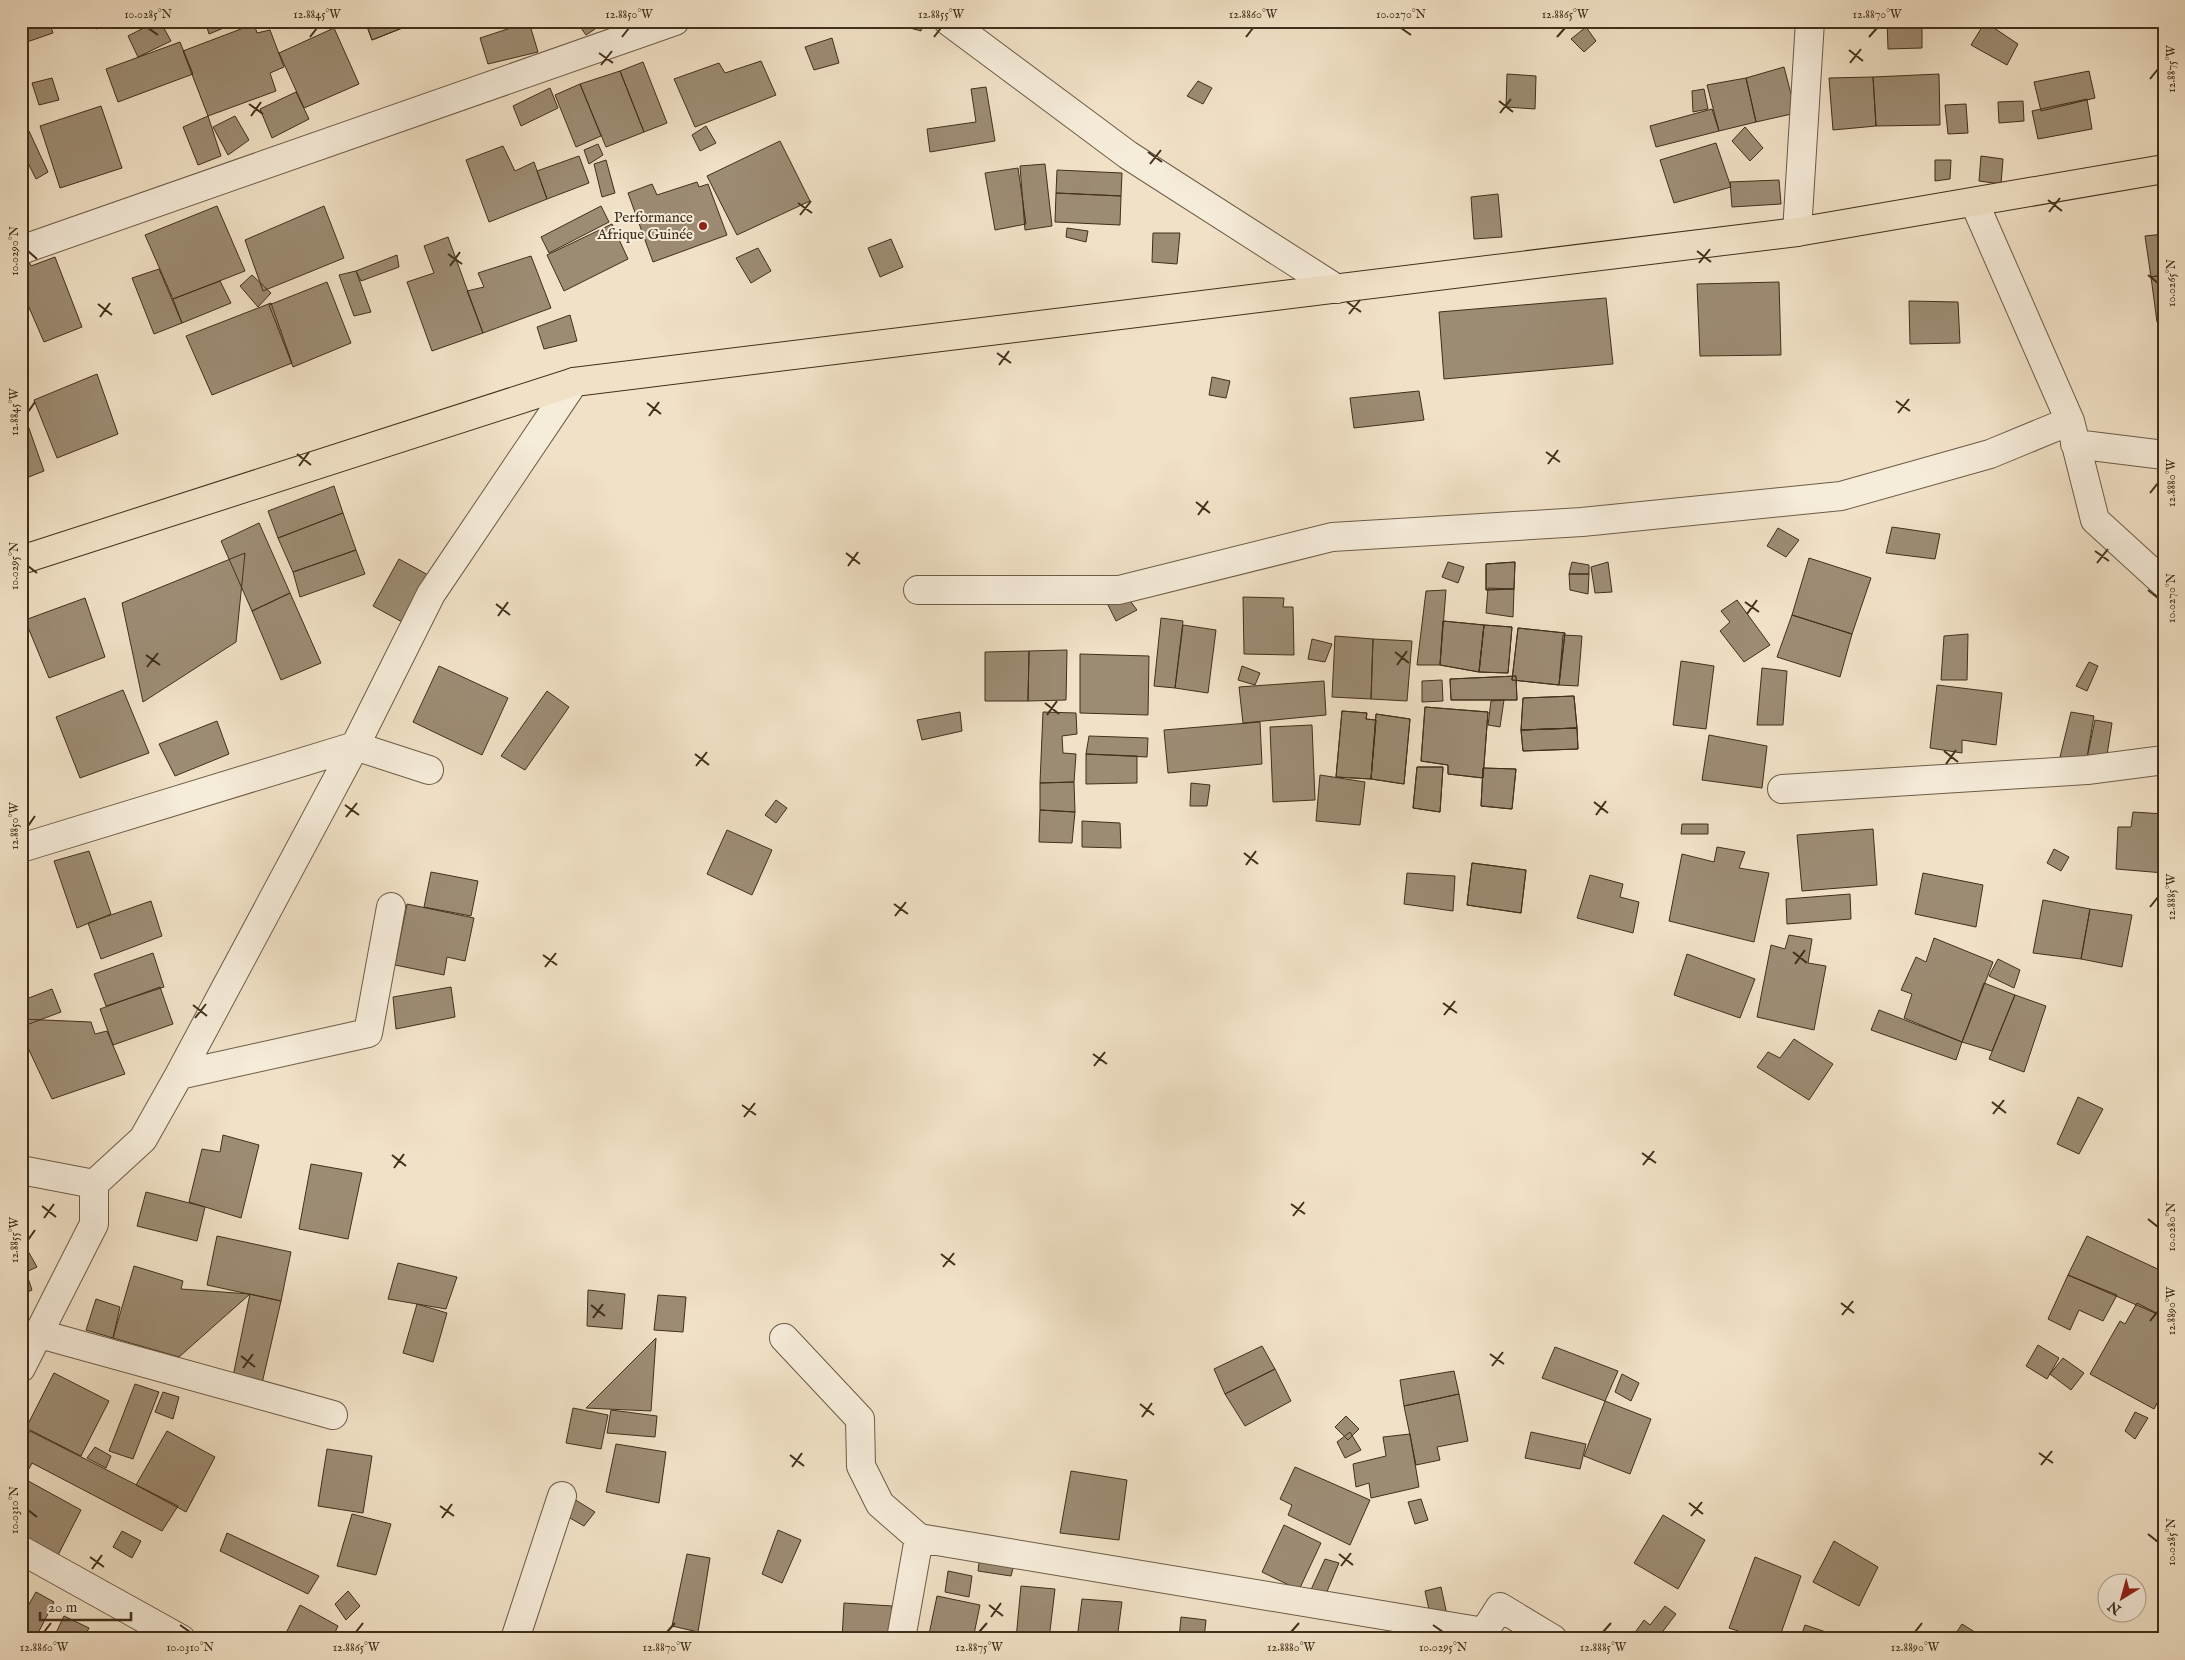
<svg xmlns="http://www.w3.org/2000/svg" width="2185" height="1660" viewBox="0 0 2185 1660" font-family="'IM FELL English',serif">
<style>
.building{fill:#9d8c74;stroke:#412f1b}
.lines{fill:none;stroke-linecap:round;stroke-linejoin:round}
.minor-casing{stroke:#6d5c46;stroke-width:30}
.major-casing{stroke:#412f1b;stroke-width:30}
.minor{stroke:#f6ecda;stroke-width:28}
.major{stroke:#f1e1c6;stroke-width:28}
.ticks{fill:none;stroke:#412f1b;stroke-width:2}
.poi-dot{fill:#8f2418;stroke:#f6ecda;stroke-width:2}
.labels{text-anchor:middle;stroke-width:4;stroke-linejoin:round;paint-order:stroke}
.poi-label{font-size:15px;fill:#412f1b;stroke:#f6ecda;text-anchor:end}
.neatline{fill:none;stroke:#412f1b;stroke-width:2}
.ticks-label{font-size:12px;text-anchor:middle;fill:#412f1b}
</style>
<rect width="100%" height="100%" fill="#f1e1c6"/>
<filter id="stains"><feTurbulence type="fractalNoise" baseFrequency=".004" numOctaves="4"/><feColorMatrix values="0 0 0 0 .2 0 0 0 0 .09 0 0 0 0 .02 0 0 0 .5 -.17"/></filter>
<radialGradient id="worn" r=".72"><stop offset=".6" stop-color="#630" stop-opacity="0"/><stop offset="1" stop-color="#630" stop-opacity=".3"/></radialGradient>
<path class="building" d="M21,21H49L53,33L21,44Z
M94,21H115L96,29Z
M157,21H160L171,41L138,57L128,36Z
M205,21H241L209,34Z
M365,21H415V23L372,40Z
M365,21H415V23L372,40Z
M576,21H589L595,29L586,35Z
M900,21H923L921,31L899,25Z
M1887,21H1922V48L1888,49Z
M529,22L538,52L488,64L480,38Z
M1985,22L2018,44L2007,65L1971,45Z
M254,24L257,33L270,30L284,67L270,73L276,91L208,116L183,51Z
M1586,27L1596,41L1584,52L1571,39Z
M334,28L359,84L304,108L279,53Z
M832,38L839,63L814,70L805,47Z
M180,42L193,74L118,102L106,69Z
M761,61L776,95L695,127L674,79L719,63L725,73Z
M643,62L667,123L644,132L620,71Z
M1784,67L1796,113L1756,122L1746,78Z
M620,71L644,132L606,147L580,84Z
M2089,71L2095,98L2041,111L2034,82Z
M1507,74L1536,76L1535,109L1506,107Z
M1939,74L1940,125L1876,126L1873,77Z
M1873,77L1876,126L1833,130L1829,78Z
M52,78L59,100L39,105L32,83Z
M1746,78L1756,122L1719,131L1707,85Z
M1198,81L1212,88L1203,104L1187,96Z
M580,84L601,136L576,147L555,95Z
M986,87L995,141L930,152L927,129L976,122L971,89Z
M550,88L558,108L521,126L513,106Z
M1704,89L1708,109L1693,112L1692,91Z
M296,92L309,119L272,138L260,109Z
M2087,99L2092,129L2038,139L2032,111Z
M2023,101L2024,121L1999,123L1998,102Z
M1966,104L1968,133L1948,134L1945,105Z
M101,106L122,168L60,188L40,126Z
M1712,109L1719,131L1656,147L1650,126Z
M208,116L221,156L198,165L183,127Z
M235,116L249,140L228,155L213,127Z
M706,126L716,143L700,151L692,135Z
M1745,127L1763,148L1750,161L1732,141Z
M29,131L48,172L36,179L21,149V134Z
M780,141L810,201L737,235L707,176Z
M1716,143L1731,187L1674,203L1660,160Z
M598,144L603,155L589,164L584,150Z
M503,146L515,171L534,162L547,199L489,222L466,160Z
M579,156L589,183L547,199L537,171Z
M1981,156L2003,159L2001,184L1979,181Z
M606,160L615,193L602,197L594,164Z
M1935,160H1951L1950,179L1935,181Z
M1045,164L1052,226L1025,230L1020,166Z
M1018,168L1026,224L995,230L985,173Z
M1057,170L1122,173L1121,196L1056,193Z
M1779,180L1781,204L1732,207L1730,182Z
M697,182L699,187L708,184L727,235L653,262L628,193L652,184L657,195Z
M1056,193L1121,196L1120,225L1055,222Z
M1498,194L1502,237L1474,239L1471,197Z
M217,206L245,271L173,299L145,235Z
M324,206L344,258L263,291L245,240Z
M601,206L609,222L549,253L541,237Z
M612,224L628,259L564,291L547,255Z
M1067,228L1088,231L1086,242L1066,237Z
M1153,233H1180L1177,264L1152,262Z
M2164,234V275L2151,277L2145,236Z
M448,237L483,333L432,351L407,282L434,273L424,246Z
M891,239L903,267L880,277L868,248Z
M758,248L771,271L751,283L736,258Z
M26,255L31,266L55,257L82,327L44,342L21,289V257Z
M397,255L399,267L361,281L356,271Z
M531,256L551,308L483,333L467,291L484,287L478,273Z
M159,269L182,323L154,334L132,278Z
M356,271L371,312L354,316L339,275Z
M252,275L271,293L258,307L240,286Z
M2164,275V321L2157,322L2151,277Z
M220,281L231,303L182,323L173,299Z
M327,282L351,343L293,367L269,305Z
M1779,282L1781,355L1700,356L1697,284Z
M1606,298L1613,364L1444,379L1439,312Z
M1909,301L1958,302L1960,343L1910,344Z
M271,303L292,363L212,395L186,336Z
M570,315L577,341L544,349L537,327Z
M97,374L118,434L57,458L34,400Z
M1212,377L1230,381L1226,398L1209,395Z
M1419,391L1424,420L1354,428L1350,398Z
M25,417L44,471L21,480V418Z
M334,486L343,513L278,538L268,511Z
M343,513L356,550L293,572L278,538Z
M259,523L290,593L252,611L221,541Z
M1892,527L1940,534L1935,559L1886,553Z
M1778,528L1799,540L1786,557L1767,546Z
M356,550L365,574L300,597L293,572Z
M245,553L236,642L143,702L122,603Z
M1809,558L1871,578L1852,634L1792,615Z
M399,559L430,576L404,623L373,606Z
M1448,562L1464,567L1458,583L1442,577Z
M1515,562L1514,589L1486,590V564Z
M1515,562L1514,589L1486,590V564Z
M1572,562L1589,565V574H1569Z
M1608,562L1612,592L1595,593L1591,567Z
M1569,574H1589L1588,594L1570,590Z
M1488,588L1514,589L1513,617L1486,613Z
M1446,590L1440,665H1417L1426,591Z
M290,593L321,663L281,680L252,611Z
M1125,594L1137,610L1116,621L1108,605Z
M1243,597L1284,598L1283,607H1293L1294,655L1244,654Z
M85,598L105,657L49,678L25,620Z
M1737,600L1770,645L1744,662L1720,631L1730,622L1721,611Z
M1792,615L1852,634L1840,677L1777,657Z
M1161,618L1183,621L1175,688L1154,686Z
M1443,621L1484,625L1479,672L1440,665Z
M1443,621L1484,625L1479,672L1440,665Z
M1183,625L1216,630L1208,693L1175,688Z
M1484,625L1512,627L1508,673L1479,672Z
M1484,625L1512,627L1508,673L1479,672Z
M1518,628L1565,633L1559,685L1512,680Z
M1518,628L1565,633L1559,685L1512,680Z
M1968,634L1967,680H1941L1944,636Z
M1563,635L1582,636L1578,686L1559,685Z
M1335,636L1373,639L1371,699L1332,697Z
M1312,639L1332,644L1325,662L1308,659Z
M1373,639L1412,641L1407,701L1371,699Z
M1067,650L1066,700L1028,701L1029,651Z
M1029,651L1028,701H985V652Z
M1080,654L1149,656L1148,715L1080,713Z
M1681,661L1714,666L1706,729L1673,725Z
M2089,662L2098,666L2087,691L2076,686Z
M439,666L508,698L482,755L413,722Z
M1242,666L1260,673L1255,685L1238,680Z
M1762,668L1787,671L1783,725H1757Z
M1516,676L1517,700H1451L1450,679Z
M1516,676L1517,700H1451L1450,679Z
M1442,680L1443,701L1422,702V681Z
M1324,681L1326,715L1243,723L1239,687Z
M1937,685L2002,693L1996,745L1962,740V753L1930,748Z
M123,690L149,753L80,778L56,717Z
M547,691L569,707L525,770L501,756Z
M1574,696L1577,728L1521,730L1523,698Z
M1574,696L1577,728L1521,730L1523,698Z
M1504,700L1500,727L1488,725L1491,701Z
M1425,707L1488,712L1483,778L1448,774V765L1421,761Z
M1425,707L1488,712L1483,778L1448,774V765L1421,761Z
M1342,711L1367,713L1366,719L1376,720L1371,779L1336,777Z
M1342,711L1367,713L1366,719L1376,720L1371,779L1336,777Z
M960,712L962,731L922,740L917,720Z
M1043,712L1076,713L1077,734L1062,736L1063,753L1076,754L1074,782L1040,783Z
M2071,712L2094,716L2086,763L2060,757Z
M1376,714L1410,719L1404,784L1371,779Z
M1376,714L1410,719L1404,784L1371,779Z
M2095,720L2112,723L2105,768L2086,763Z
M217,721L229,754L175,776L159,744Z
M1260,722L1262,764L1168,773L1164,730Z
M1312,725L1315,800L1273,802L1270,727Z
M1577,728L1578,749L1523,751L1521,730Z
M1577,728L1578,749L1523,751L1521,730Z
M1709,735L1767,746L1762,788L1702,780Z
M1089,736L1148,738L1147,757L1086,754Z
M1086,754L1137,756V783L1086,784Z
M1417,767H1443L1440,812L1413,808Z
M1417,767H1443L1440,812L1413,808Z
M1483,768L1516,769L1512,809L1481,806Z
M1483,768L1516,769L1512,809L1481,806Z
M1320,775L1365,782L1360,825L1316,821Z
M21,781L28,798L21,801Z
M1074,782L1075,812L1040,810V783Z
M1191,783L1210,785L1207,806H1190Z
M776,800L787,808L776,823L765,815Z
M1040,810L1075,812L1072,843L1039,842Z
M2133,812L2164,814V873L2116,869L2118,827H2131Z
M1082,821L1120,823L1121,848L1082,847Z
M1682,824H1708V834H1681Z
M1873,829L1877,885L1802,891L1797,835Z
M727,830L772,850L752,895L707,874Z
M1717,847L1745,852L1739,868L1769,873L1754,942L1669,921L1682,854L1714,862Z
M2054,849L2069,857L2061,871L2047,863Z
M89,851L111,914L77,928L54,861Z
M1472,863L1526,870L1521,913L1467,905Z
M1472,863L1526,870L1521,913L1467,905Z
M431,872L478,881L471,916L424,907Z
M1407,873L1455,876L1453,911L1404,904Z
M1923,873L1983,885L1976,927L1915,914Z
M1590,875L1623,884L1620,897L1639,902L1633,933L1577,918Z
M1850,894L1851,919L1787,924L1786,899Z
M2043,900L2090,909L2081,959L2033,953Z
M151,901L162,936L101,959L88,923Z
M407,904L474,918L465,961L447,957L444,975L395,965Z
M2090,909L2132,915L2122,967L2081,959Z
M1789,935L1812,939L1808,963L1826,966L1814,1030L1757,1017L1771,945L1785,949Z
M1934,938L1993,962L1962,1042L1904,1018L1912,994L1901,990L1916,957L1926,962Z
M153,953L164,987L106,1006L94,974Z
M1687,954L1755,979L1740,1018L1674,995Z
M1998,959L2020,970L2014,988L1989,976Z
M1984,983L2015,995L1992,1051L1962,1042Z
M160,987L173,1024L113,1045L100,1009Z
M451,987L455,1017L396,1029L393,997Z
M52,989L61,1012L21,1027V1001Z
M2015,995L2046,1006L2024,1072L1989,1059Z
M1879,1010L1962,1042L1956,1060L1871,1030Z
M21,1019L91,1022L95,1034L107,1031L125,1074L52,1099L21,1033Z
M1794,1039L1833,1064L1809,1100L1757,1067L1768,1052L1780,1058Z
M2078,1097L2103,1109L2079,1154L2057,1144Z
M223,1135L259,1145L241,1218L189,1202L202,1149L220,1152Z
M311,1164L362,1173L348,1239L299,1229Z
M146,1192L205,1207L197,1241L137,1226Z
M217,1236L291,1252L281,1301L207,1285Z
M2087,1236L2164,1272V1317L2068,1275Z
M28,1251L37,1267L26,1272L32,1290L21,1295V1254Z
M398,1263L457,1277L446,1309L388,1299Z
M134,1266L183,1281L181,1289L250,1294L179,1357L113,1338Z
M2068,1275L2117,1295L2103,1321L2079,1310L2070,1330L2048,1319Z
M588,1290L625,1294L622,1329L587,1326Z
M250,1294L281,1301L260,1392L231,1386Z
M658,1295L686,1297L683,1332L654,1330Z
M96,1299L120,1307L113,1338L86,1330Z
M2137,1303L2164,1317V1390L2154,1409L2090,1374L2120,1321L2125,1324Z
M417,1304L447,1313L433,1362L403,1353Z
M656,1338L651,1411L586,1408Z
M2038,1345L2059,1358L2047,1379L2026,1366Z
M1262,1346L1275,1369L1225,1394L1214,1369Z
M1555,1347L1618,1371L1605,1401L1542,1378Z
M2063,1358L2084,1373L2071,1390L2050,1374Z
M1275,1369L1291,1401L1245,1426L1225,1394Z
M1454,1371L1459,1394L1404,1406L1400,1380Z
M54,1373L109,1401L81,1456L26,1428Z
M1622,1374L1639,1383L1631,1401L1615,1392Z
M135,1384L159,1392L133,1459L109,1451Z
M163,1392L179,1397L173,1419L155,1412Z
M1459,1394L1468,1441L1437,1447L1440,1460L1416,1465L1404,1406Z
M1605,1401L1651,1419L1630,1474L1584,1456Z
M573,1408L608,1415L601,1449L566,1443Z
M611,1410L657,1416L655,1437L607,1433Z
M2135,1412L2148,1418L2135,1439L2125,1431Z
M1346,1416L1359,1429L1348,1440L1335,1427Z
M30,1431L178,1506L162,1531L32,1463L23,1480L21,1479V1447Z
M167,1431L215,1457L186,1512L136,1485Z
M1350,1432L1361,1450L1345,1458L1337,1442Z
M1531,1432L1586,1444L1580,1469L1525,1458Z
M1410,1434L1419,1487L1371,1498L1369,1483L1356,1487L1353,1464L1386,1456L1383,1437Z
M616,1444L666,1452L659,1503L606,1492Z
M95,1447L111,1456L106,1468L87,1458Z
M327,1449L372,1456L363,1513L318,1506Z
M1295,1467L1370,1500L1350,1545L1288,1515L1292,1505L1280,1499Z
M1071,1471L1127,1480L1119,1540L1060,1533Z
M21,1477L81,1510L54,1563L21,1544Z
M574,1499L595,1512L584,1526L563,1514Z
M1421,1499L1428,1520L1415,1524L1408,1502Z
M352,1514L391,1524L376,1575L337,1566Z
M1663,1515L1705,1540L1678,1589L1634,1563Z
M1284,1525L1321,1543L1299,1590L1262,1572Z
M778,1530L801,1540L782,1583L762,1574Z
M122,1531L141,1541L132,1558L113,1547Z
M227,1533L319,1576L308,1594L220,1551Z
M1834,1541L1878,1567L1859,1606L1813,1582Z
M687,1554L710,1558L698,1632L672,1626Z
M980,1555L1014,1564L1011,1576L978,1571Z
M1755,1557L1801,1576L1779,1639H1762L1729,1628Z
M1325,1559L1339,1563L1323,1601L1309,1594Z
M948,1571L972,1576L969,1597L945,1592Z
M1021,1586L1055,1589L1049,1639H1016Z
M1441,1587L1447,1615L1431,1619L1425,1591Z
M348,1591L360,1606L346,1620L335,1604Z
M36,1592L54,1602L35,1639H21V1618Z
M937,1596L980,1605L973,1639H928Z
M1082,1599L1122,1602L1117,1639H1077Z
M844,1603L892,1606L889,1639H842Z
M300,1605L338,1626L332,1639H283Z
M1665,1606L1676,1614L1657,1639H1647L1636,1631L1644,1620L1650,1625Z
M64,1616L89,1628L83,1639H53Z
M1181,1617L1206,1620L1204,1639H1179Z
M1962,1624L1986,1639H1952Z
M1805,1625L1829,1633L1827,1639H1800Z
M1636,1631L1647,1639H1630Z
M993,1632L1011,1639H989Z
M580,1633L608,1639H579Z"/>
<g class="lines">
<g class="minor-casing">
<path id="minor" d="M948,21L1128,155L1337,289
M1974,202L2070,421L2095,520L2164,583
M1797,232L1810,21
M21,250L675,21
M2075,444L2164,455
M918,590H1119L1332,537L1582,522L1841,496L1990,454L2070,421
M1782,789L2087,770L2164,760
M21,848L355,746L429,770
M179,1075L368,1033L391,907
M21,1170L94,1184
M40,1334L333,1415
M784,1338L860,1419L861,1466L880,1504L919,1538L1484,1632L1500,1607L1553,1639
M21,1368L94,1224V1184L143,1139L179,1075L355,746L431,594L574,382
M21,1550L181,1639
M515,1639L562,1496
M901,1639L919,1538"/>
</g>
<g class="major-casing">
<path id="major" d="M21,560L574,382L1797,232L2164,169"/>
</g>
<use href="#minor" class="minor"/>
<use href="#major" class="major"/>
</g>
<path class="ticks" d="M148,28L158,35M1401,28L1411,35M310,37L317,28M622,37L629,28M934,37L941,28M1246,37L1253,28M1557,37L1565,28M1869,37L1877,28M1849,50L1863,61M599,53L613,63M1850,63L1861,49M601,65L612,51M2150,79L2158,69M1499,101L1513,112M249,104L263,114M1500,113L1511,99M251,116L261,102M1148,152L1162,162M1150,164L1161,150M2048,200L2062,211M798,203L812,213M2049,212L2060,198M800,215L811,201M28,251L37,259M1697,251L1711,262M448,254L462,264M1699,263L1710,249M450,266L460,252M2148,275L2158,283M1347,302L1361,312M98,304L112,315M1349,314L1360,300M100,317L110,303M997,353L1011,363M999,365L1009,351M1896,401L1910,411M647,403L661,414M28,412L35,402M1898,413L1909,399M649,416L659,402M1546,452L1560,462M297,454L311,465M1548,464L1558,450M299,466L309,452M2150,493L2158,483M1196,502L1210,513M1198,515L1208,501M2095,551L2109,561M846,553L860,564M2097,563L2108,549M28,566L37,573M848,566L858,552M2148,590L2158,598M1745,602L1759,612M496,604L510,615M1747,614L1757,600M498,616L508,602M1395,652L1409,663M146,655L160,665M1397,665L1407,651M147,667L158,653M1045,703L1059,714M1047,715L1057,701M1944,751L1958,762M695,754L709,765M1946,764L1956,750M696,766L707,752M1594,802L1608,813M345,805L359,815M1596,815L1606,801M346,817L357,803M28,826L35,816M1244,853L1258,864M1246,865L1256,851M894,904L908,914M2150,907L2158,897M895,916L906,902M1793,952L1807,963M543,955L557,965M1795,964L1805,950M545,967L556,953M1443,1003L1457,1013M193,1005L207,1016M1444,1015L1455,1001M195,1018L206,1004M1093,1054L1107,1064M1094,1066L1105,1052M1992,1102L2006,1113M742,1105L756,1115M1993,1114L2004,1100M744,1117L755,1103M1642,1153L1656,1163M392,1155L406,1166M1643,1165L1654,1151M394,1168L404,1154M1291,1204L1305,1214M42,1206L56,1217M1293,1216L1304,1202M44,1218L54,1204M2148,1219L2158,1227M28,1240L35,1230M941,1254L955,1265M943,1267L954,1253M1841,1303L1854,1313M591,1305L605,1316M1842,1315L1853,1301M593,1318L603,1304M2150,1321L2158,1311M1490,1354L1504,1364M241,1356L255,1367M1492,1366L1503,1352M243,1368L253,1354M1140,1404L1154,1415M1142,1417L1152,1403M2039,1453L2053,1463M790,1455L804,1466M2041,1465L2052,1451M792,1467L802,1453M1689,1503L1703,1514M440,1506L454,1516M28,1510L37,1517M1691,1516L1702,1502M442,1518L452,1504M2148,1534L2158,1542M1339,1554L1353,1565M90,1557L104,1567M1341,1566L1351,1553M92,1569L102,1555M989,1605L1003,1616M991,1617L1001,1603M180,1625L190,1632M1433,1625L1443,1632M44,1632L51,1623M356,1632L363,1623M667,1632L675,1623M979,1632L987,1623M1291,1632L1299,1623M1603,1632L1611,1623M1915,1632L1922,1623"/>
<circle class="poi-dot" cx="703" cy="226" r="5"/>
<g class="labels">
<g class="poi-label">
<text x="693" y="222">Performance<tspan x="693" dy="17">Afrique Guinée</tspan></text>
</g>
</g>
<rect width="2185" height="1660" fill="none" stroke="#f1e1c6" stroke-width="55"/>
<g transform="translate(2122 1598) rotate(217)"><circle r="24" fill="#f6ecda" stroke="#aea08e"/>
<path d="M0-4L9 19L0 12L-9 19Z" fill="#8f2418"/>
<text y="-8" font-size="14" font-weight="bold" text-anchor="middle" fill="#412f1b">N</text>
</g>
<path d="M40 1612v8h91v-8" fill="none" stroke="#412f1b" stroke-width="2.5"/>
<text x="48" y="1612" font-size="15" fill="#412f1b" stroke="#f6ecda" stroke-width="4" paint-order="stroke">20 m</text>
<rect x="28" y="28" width="2130" height="1604" class="neatline"/>
<g class="ticks-label">
<text x="148" y="18">10.0285°N</text>
<text x="317" y="18">12.8845°W</text>
<text x="629" y="18">12.8850°W</text>
<text x="941" y="18">12.8855°W</text>
<text x="1253" y="18">12.8860°W</text>
<text x="1401" y="18">10.0270°N</text>
<text x="1565" y="18">12.8865°W</text>
<text x="1877" y="18">12.8870°W</text>
<text transform="translate(2171 69) rotate(-90)" y="4">12.8875°W</text>
<text transform="translate(14 251) rotate(-90)" y="4">10.0290°N</text>
<text transform="translate(2171 283) rotate(-90)" y="4">10.0265°N</text>
<text transform="translate(14 412) rotate(-90)" y="4">12.8845°W</text>
<text transform="translate(2171 483) rotate(-90)" y="4">12.8880°W</text>
<text transform="translate(14 566) rotate(-90)" y="4">10.0295°N</text>
<text transform="translate(2171 598) rotate(-90)" y="4">10.0270°N</text>
<text transform="translate(14 826) rotate(-90)" y="4">12.8850°W</text>
<text transform="translate(2171 897) rotate(-90)" y="4">12.8885°W</text>
<text transform="translate(2171 1227) rotate(-90)" y="4">10.0280°N</text>
<text transform="translate(14 1240) rotate(-90)" y="4">12.8855°W</text>
<text transform="translate(2171 1311) rotate(-90)" y="4">12.8890°W</text>
<text transform="translate(14 1510) rotate(-90)" y="4">10.0310°N</text>
<text transform="translate(2171 1542) rotate(-90)" y="4">10.0285°N</text>
<text x="44" y="1651">12.8860°W</text>
<text x="190" y="1651">10.0310°N</text>
<text x="356" y="1651">12.8865°W</text>
<text x="667" y="1651">12.8870°W</text>
<text x="979" y="1651">12.8875°W</text>
<text x="1291" y="1651">12.8880°W</text>
<text x="1443" y="1651">10.0295°N</text>
<text x="1603" y="1651">12.8885°W</text>
<text x="1915" y="1651">12.8890°W</text>
</g>
<rect width="100%" height="100%" filter="url(#stains)"/>
<rect width="100%" height="100%" fill="url(#worn)"/>
</svg>
